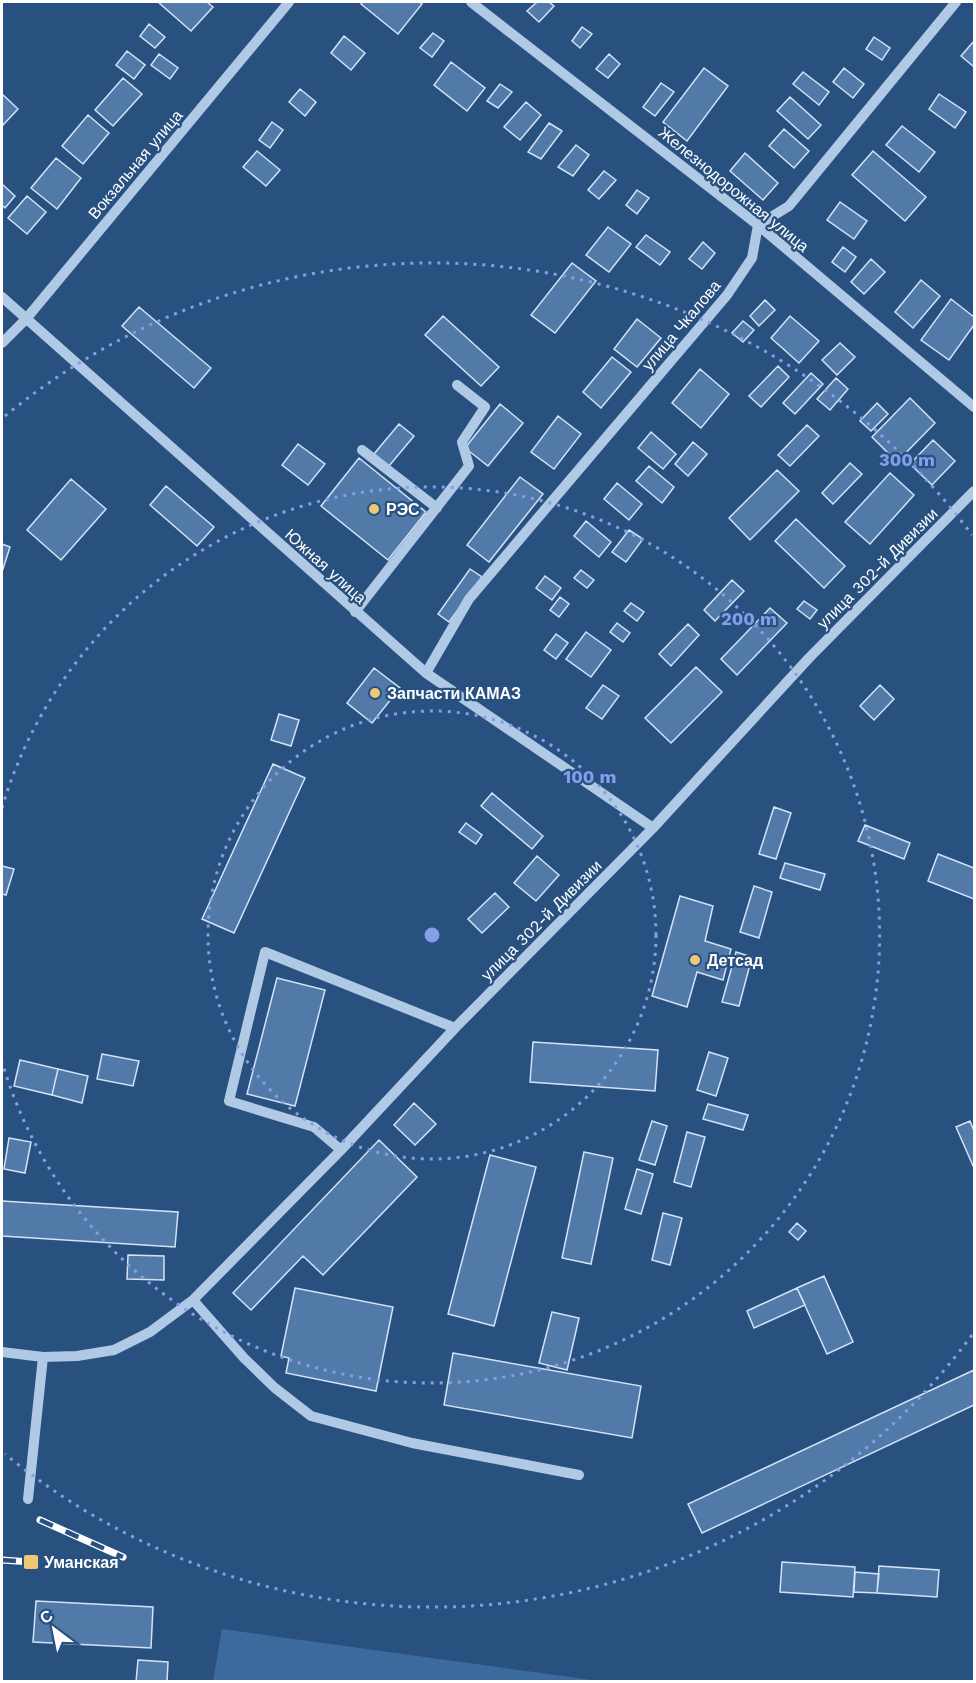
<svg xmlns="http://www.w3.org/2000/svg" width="976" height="1683" viewBox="0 0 976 1683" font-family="'Work Sans',sans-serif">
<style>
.green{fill:#3d6a9d}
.building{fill:#517aa8;stroke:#d3e3f5;stroke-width:1.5}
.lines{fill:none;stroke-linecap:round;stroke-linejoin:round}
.minor{stroke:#b0c9e5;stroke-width:10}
.rail-casing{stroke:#fff;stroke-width:7}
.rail{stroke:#285180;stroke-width:4.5;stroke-dasharray:14;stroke-linecap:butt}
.ring{fill:none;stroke:#839eea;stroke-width:3;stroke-dasharray:3 6}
.poi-dot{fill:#edc877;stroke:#285180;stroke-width:2}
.labels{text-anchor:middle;stroke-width:4.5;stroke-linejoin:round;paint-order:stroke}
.street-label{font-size:16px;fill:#fff;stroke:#285180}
.poi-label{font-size:16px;font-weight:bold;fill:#fff;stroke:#285180;text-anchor:start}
.centre{fill:#839eea;stroke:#285180;stroke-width:3}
.ring-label{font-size:18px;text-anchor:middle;font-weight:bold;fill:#839eea;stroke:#285180;stroke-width:4.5;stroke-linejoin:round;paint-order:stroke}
</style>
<rect width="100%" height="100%" fill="#285180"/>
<path class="green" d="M222,1629L599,1681H213Z"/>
<path class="building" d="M158,2H207L213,7L191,31Z
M363,2H419L422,4L398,34L361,4Z
M537,2H549L554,6L539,22L527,11Z
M149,24L165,37L155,48L140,36Z
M582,27L592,34L580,48L572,41Z
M433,33L444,41L432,57L420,48Z
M344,36L365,53L351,70L331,53Z
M874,37L890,48L882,60L866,49Z
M974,41V67L961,56Z
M127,51L145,65L134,79L116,65Z
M159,54L178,68L170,79L151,65Z
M609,54L620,64L608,78L596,69Z
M451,62L485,88L467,111L434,85Z
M704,68L728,86L687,141L663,122Z
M844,68L864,84L853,98L833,82Z
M803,72L829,92L819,105L793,84Z
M123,78L142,94L113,126L95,110Z
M661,83L674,92L655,116L643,107Z
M500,84L512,92L498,108L487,101Z
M300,89L316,102L305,116L289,102Z
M2,94L18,109L3,125L2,123Z
M939,94L966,112L955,128L929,109Z
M790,97L821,125L808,139L777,111Z
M526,102L541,115L520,140L504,127Z
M88,115L109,133L83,164L62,146Z
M272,122L283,130L270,148L259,140Z
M549,123L562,131L541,159L528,152Z
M902,126L935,152L919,172L886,145Z
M784,129L809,151L794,168L769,146Z
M576,145L589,155L573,176L558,167Z
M257,151L280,170L266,186L243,167Z
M873,151L926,197L905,221L852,175Z
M745,153L778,183L763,200L730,171Z
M56,158L81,178L57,209L31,188Z
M604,171L616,180L599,199L588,190Z
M2,184L15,196L5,208L2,205Z
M637,190L649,198L637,214L626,205Z
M27,196L46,212L27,234L8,218Z
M840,202L867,221L854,239L827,220Z
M608,227L631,244L609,272L586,255Z
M646,235L670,252L660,265L636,247Z
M703,242L715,253L702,269L689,259Z
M843,247L856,257L845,272L832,262Z
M871,259L885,272L864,294L851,282Z
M572,263L596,281L555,333L531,315Z
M921,280L940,296L913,328L895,312Z
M951,299L974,317V325L949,360L921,340Z
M765,300L775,310L759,326L750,316Z
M139,307L211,368L194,388L122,326Z
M443,316L499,367L481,386L425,335Z
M790,316L819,341L799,363L771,338Z
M637,319L661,338L637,367L614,349Z
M743,321L754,330L743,342L732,333Z
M840,343L855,357L837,375L822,360Z
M612,357L631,372L601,408L583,392Z
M778,366L789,377L761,407L749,396Z
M700,369L729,394L701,428L672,403Z
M811,373L823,384L795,414L783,403Z
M836,378L848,389L830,410L817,399Z
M910,398L935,423L897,462L872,437Z
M877,403L888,414L871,431L860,421Z
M500,404L523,423L488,466L465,448Z
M558,416L581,434L554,469L531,452Z
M399,424L414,436L389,466L374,454Z
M807,425L819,436L790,466L778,455Z
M651,432L676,454L663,469L638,448Z
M933,440L955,461L932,485L910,464Z
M693,442L707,454L688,476L675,464Z
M298,444L325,464L308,485L282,465Z
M359,458L426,512L388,560L321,506Z
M850,463L862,474L833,504L822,493Z
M649,466L674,487L662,503L636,481Z
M777,470L799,491L750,540L729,518Z
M890,473L914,495L870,544L845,522Z
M520,477L543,494L489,562L467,545Z
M71,479L106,509L61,560L27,530Z
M617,483L642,504L629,520L604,499Z
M166,486L214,527L197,546L150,505Z
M796,519L845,566L824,588L775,541Z
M586,521L611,542L599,557L574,536Z
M629,530L643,539L626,562L612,552Z
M2,544L10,547L2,572Z
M470,569L482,577L449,622L438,614Z
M581,570L594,580L587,588L574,578Z
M545,576L561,588L552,600L536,588Z
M732,580L744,591L715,621L704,610Z
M560,597L569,604L559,617L550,610Z
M804,601L817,610L810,619L797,609Z
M631,603L644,612L637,621L624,611Z
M770,608L787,623L737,675L721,659Z
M617,623L630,633L623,642L610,632Z
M688,624L699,635L671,666L659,654Z
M586,632L611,650L591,677L566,659Z
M556,634L568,643L556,659L544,650Z
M696,667L722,692L671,743L645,718Z
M374,668L400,688L372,723L347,703Z
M603,685L619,696L602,719L586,708Z
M880,685L894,699L874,720L860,706Z
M279,714L299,720L291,746L271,740Z
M273,764L305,778L234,933L202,919Z
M492,793L543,836L532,849L481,806Z
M774,807L791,813L776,859L759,854Z
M466,823L482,835L476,844L459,832Z
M865,825L910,843L904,859L858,841Z
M938,854L974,868V899L928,881Z
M537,856L559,875L536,901L514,883Z
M785,863L825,874L820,890L780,878Z
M2,866L14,869L6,895L2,894Z
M754,886L772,892L759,938L740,932Z
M495,893L509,907L482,933L468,919Z
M680,896L713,906L705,941L731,949L723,980L697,972L687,1007L652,996Z
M736,952L752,957L739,1006L722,1002Z
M277,978L325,990L295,1106L247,1094Z
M533,1042L658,1050L655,1091L530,1082Z
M709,1052L728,1058L716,1096L697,1090Z
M102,1054L139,1061L133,1086L97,1079Z
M20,1060L58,1069L52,1095L14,1086Z
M58,1069L88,1076L82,1103L52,1095Z
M414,1103L436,1124L415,1145L394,1125Z
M708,1104L748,1115L743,1130L703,1119Z
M652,1121L667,1126L655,1165L639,1160Z
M970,1121L974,1131V1168L956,1127Z
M687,1132L705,1137L691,1187L674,1182Z
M9,1138L31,1142L25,1173L4,1169Z
M379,1140L417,1177L323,1275L303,1256L251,1310L233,1293Z
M584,1152L613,1158L591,1264L562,1258Z
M490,1155L536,1167L494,1326L448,1314Z
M637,1169L653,1174L641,1214L625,1209Z
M2,1201L178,1212L175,1247L2,1236Z
M663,1213L682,1218L670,1265L652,1260Z
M797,1223L806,1231L798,1240L789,1232Z
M128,1255L164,1256V1280L127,1279Z
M824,1276L853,1342L827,1354L797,1288Z
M295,1288L393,1307L376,1391L286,1373L289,1358L281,1356Z
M797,1288L805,1305L754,1328L747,1311Z
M552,1312L579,1318L567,1370L539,1363Z
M453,1353L641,1386L632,1438L444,1405Z
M974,1370V1405L702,1533L688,1504Z
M782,1562L855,1567L853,1597L780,1592Z
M879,1566L939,1570L937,1597L877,1593Z
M855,1572L879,1574L877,1593L854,1592Z
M36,1601L153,1607L151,1648L33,1642Z
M138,1660L168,1662L167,1682H136Z"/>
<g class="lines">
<path class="minor" d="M471,2L758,225L974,407
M2,297L426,673L653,828
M2,343L26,319L289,2
M362,450L437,508
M355,612L469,466L462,442L485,407L457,385
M426,673L469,599L727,295L752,258L758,225L789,206L956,2
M341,1150L314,1127L229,1101L265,952L455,1028
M193,1300L244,1358L275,1388L311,1416L412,1443L579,1475
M2,1352L43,1357L77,1356L114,1350L150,1332L193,1300L341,1150L455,1028L653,828L809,658L974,491
M28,1499L43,1357"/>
<g class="rail-casing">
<path id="rail" d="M40,1520L123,1557
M2,1560L31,1562"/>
</g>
<use href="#rail" class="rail"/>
</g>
<g class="ring">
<circle cx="432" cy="935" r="224"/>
<path d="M2 808A448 448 0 1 1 2 1062"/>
<path d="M972 1335A672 672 0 0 1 5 1454M5 416A672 672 0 0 1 972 535"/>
</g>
<g class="poi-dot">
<circle cx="374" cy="509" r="6"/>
<circle cx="375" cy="693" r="6"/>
<circle cx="695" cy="960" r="6"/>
<rect x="23" y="1554" width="16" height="16" rx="3"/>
</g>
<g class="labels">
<g class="street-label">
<text transform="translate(135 164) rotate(-50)" y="6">Вокзальная улица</text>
<text transform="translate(734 189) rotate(39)" y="6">Железнодорожная улица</text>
<text transform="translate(681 325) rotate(-50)" y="6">улица Чкалова</text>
<text transform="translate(326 566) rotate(42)" y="6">Южная улица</text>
<text transform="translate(877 568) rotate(-45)" y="6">улица 302-й Дивизии</text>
<text transform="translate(541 920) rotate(-45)" y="6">улица 302-й Дивизии</text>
</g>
<g class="poi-label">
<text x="386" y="515">РЭС</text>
<text x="387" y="699">Запчасти КАМАЗ</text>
<text x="707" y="966">Детсад</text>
<text x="44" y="1568">Уманская</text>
</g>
</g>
<circle cx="432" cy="935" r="9" class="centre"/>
<g class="ring-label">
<text x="907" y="466">300 m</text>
<text x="749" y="625">200 m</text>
<text x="590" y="783">100 m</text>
</g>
<rect width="976" height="1683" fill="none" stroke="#ffffff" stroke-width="6"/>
<g transform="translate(54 1629) rotate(328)" stroke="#285180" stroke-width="4.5" paint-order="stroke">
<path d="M0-4.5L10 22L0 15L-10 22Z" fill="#ffffff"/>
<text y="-9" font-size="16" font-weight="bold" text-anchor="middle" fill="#ffffff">С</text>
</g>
</svg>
